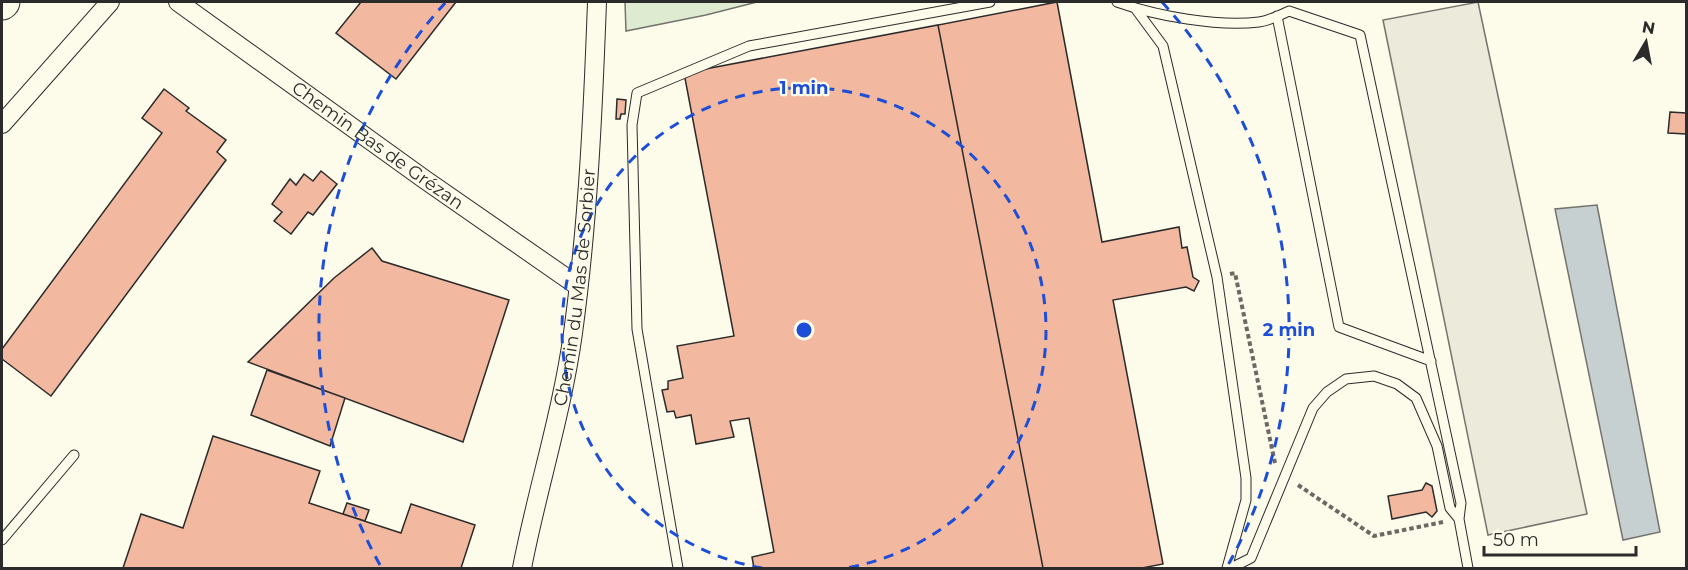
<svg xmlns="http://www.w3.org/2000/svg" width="1688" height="570" viewBox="0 0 1688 570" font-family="Montserrat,sans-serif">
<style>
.green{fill:#deebd1;stroke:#74746e;stroke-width:1.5}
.parking{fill:#eceadb;stroke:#74746e;stroke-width:1.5}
.water{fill:#c7d0d0;stroke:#74746e;stroke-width:1.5}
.building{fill:#f2b8a0;stroke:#2b2b2b;stroke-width:1.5}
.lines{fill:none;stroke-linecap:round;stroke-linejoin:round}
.lane-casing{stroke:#2b2b2b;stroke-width:11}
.street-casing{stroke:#2b2b2b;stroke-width:20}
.highway-casing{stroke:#2b2b2b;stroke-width:35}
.path{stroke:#6a6964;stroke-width:4;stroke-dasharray:4.5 3;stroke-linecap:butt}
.lane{stroke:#fdfbea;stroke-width:9}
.street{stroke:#fdfbea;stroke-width:18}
.highway{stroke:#fdfbea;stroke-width:33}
.ring{fill:none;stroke:#1d4ed8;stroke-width:3;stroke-dasharray:10 8}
.labels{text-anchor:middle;stroke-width:4.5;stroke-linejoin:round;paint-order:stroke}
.street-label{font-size:18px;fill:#2b2b2b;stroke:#fdfbea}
.centre{fill:#1d4ed8;stroke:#fdfbea;stroke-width:3}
.ring-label{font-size:18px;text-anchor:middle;font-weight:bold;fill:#1d4ed8;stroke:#fdfbea;stroke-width:4.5;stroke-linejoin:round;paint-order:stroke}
</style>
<rect width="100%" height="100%" fill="#fdfbea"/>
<path class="green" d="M625,2H757L706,15L626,31Z"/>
<path class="parking" d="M1478,2L1587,514L1488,535L1383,20Z"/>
<path class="water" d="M1597,205L1660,532L1623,540L1555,209Z"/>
<path class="building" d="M361,2H456L396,79L336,33Z
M1057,2L1102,242L1179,227L1182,248L1187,247L1193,277L1199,281L1194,291L1186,287L1113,300L1163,564L1142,568H1043L938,25Z
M938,25L1043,568H754L752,557L774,552L749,418L730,421L734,437L696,444L691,415L676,418L674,411L667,412L662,390L668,389V381L683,378L677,346L734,336L684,73Z
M164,89L189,108L186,111L226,140L217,152L226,160L51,396L2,359V349L162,133L142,118Z
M617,99L626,100L625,114H621L620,119H616Z
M1670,112L1686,113V134L1668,133Z
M321,171L337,184L313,215L308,212L291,234L274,221L282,212L272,204L290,179L296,185L304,174L313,181Z
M372,248L382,261L509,300L463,442L248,362L334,278Z
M267,370L345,398L330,446L251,415Z
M213,436L320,471L309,503L401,533L411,504L475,525L461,568H123L141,514L183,528Z
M1426,483L1432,486L1437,511L1432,517L1426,512L1392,519L1388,496L1422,490Z
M347,503L369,510L365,521L343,514Z"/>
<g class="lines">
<g class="lane-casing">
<path id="lane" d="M1117,2C1156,16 1218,27 1259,22C1269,21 1280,15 1289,11L1360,35L1461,503L1459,519L1468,568
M1135,8L1163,46L1217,277L1246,478V500L1227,568
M1277,16L1339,327L1431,361
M2,540L74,455
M678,568L637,329L632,125L637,93L749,46L990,2
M1231,568L1251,558L1313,408L1327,392L1346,379L1374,376L1397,384L1416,398L1437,446L1450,508L1459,519"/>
</g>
<g class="street-casing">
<g id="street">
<path id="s1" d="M178,2L424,179L578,286"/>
<path d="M2,124L110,2"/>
<path id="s2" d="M522,568C537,490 562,413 573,333C588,223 593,112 597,2"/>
</g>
</g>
<g class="highway-casing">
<path id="highway" d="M2,3L3,2"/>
</g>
<path class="path" d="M1230,274L1235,273L1275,463
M1298,485L1374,536L1443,522"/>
<use href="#lane" class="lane"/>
<use href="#street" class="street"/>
<use href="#highway" class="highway"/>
</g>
<g class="ring">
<path d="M762 568A242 242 0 1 1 846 568"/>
<path d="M380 565A485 485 0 0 1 446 2M1162 2A485 485 0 0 1 1228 565"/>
</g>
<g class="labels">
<g class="street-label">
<text dy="6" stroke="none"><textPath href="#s1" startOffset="246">Chemin Bas de Grézan</textPath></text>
<text dy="6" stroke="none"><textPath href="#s2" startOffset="286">Chemin du Mas de Sorbier</textPath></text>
</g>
</g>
<circle cx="804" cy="330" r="9" class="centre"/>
<g class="ring-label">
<text x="804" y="94">1 min</text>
<text x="1289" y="336">2 min</text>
</g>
<rect width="1688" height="570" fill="none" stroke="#2b2b2b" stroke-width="6"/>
<g transform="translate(1646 42) rotate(10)" stroke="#fdfbea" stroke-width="4.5" paint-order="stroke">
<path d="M0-4.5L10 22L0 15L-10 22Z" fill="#2b2b2b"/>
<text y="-9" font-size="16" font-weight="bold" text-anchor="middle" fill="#2b2b2b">N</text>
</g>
<path d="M1484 546v9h152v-9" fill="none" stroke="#2b2b2b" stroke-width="3"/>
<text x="1493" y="546" font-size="18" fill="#2b2b2b" stroke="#fdfbea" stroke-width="4.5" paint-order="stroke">50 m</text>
</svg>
